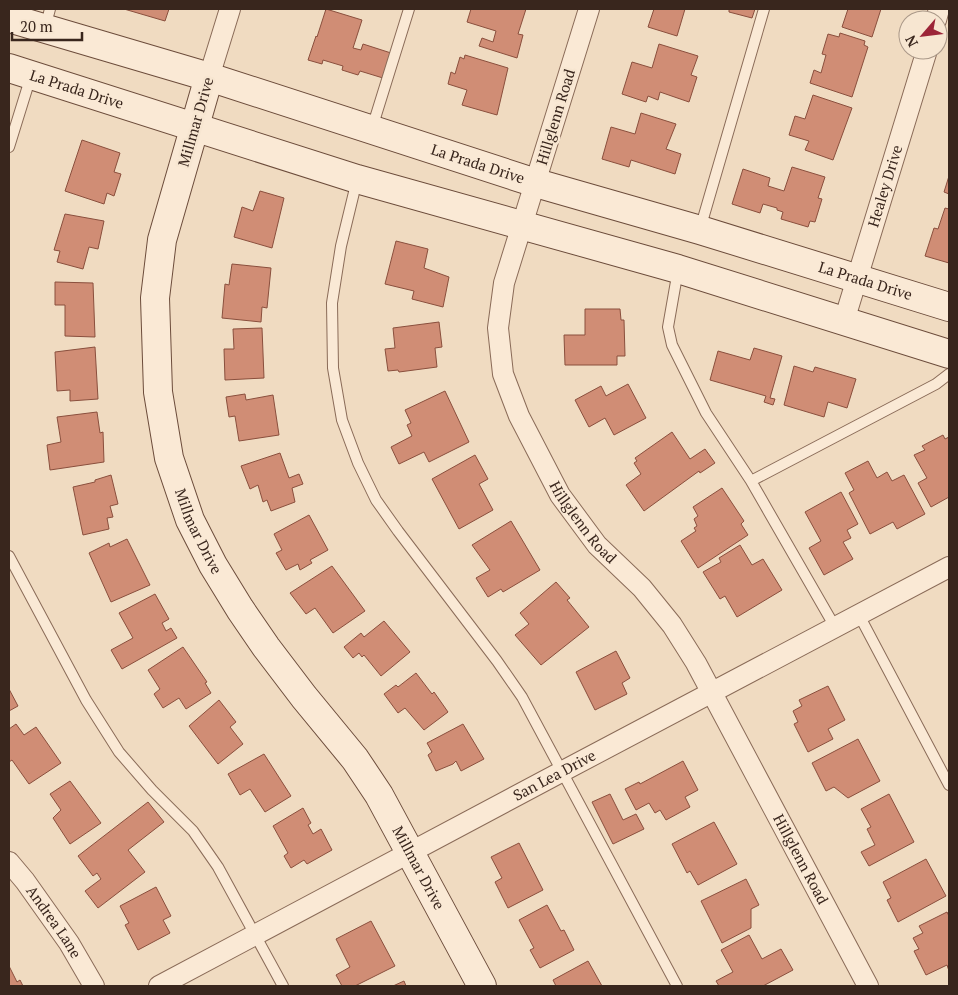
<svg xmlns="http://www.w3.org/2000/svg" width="958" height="995" viewBox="0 0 958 995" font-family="'PT Serif',serif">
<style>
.building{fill:#d08d75;stroke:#8a4f3d}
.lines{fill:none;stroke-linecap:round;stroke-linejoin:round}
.lane-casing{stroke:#8a6b58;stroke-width:12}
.street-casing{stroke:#8a6b58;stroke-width:22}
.secondary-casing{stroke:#6c4c3b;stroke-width:30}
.lane{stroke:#fae9d5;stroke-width:10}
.street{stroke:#fae9d5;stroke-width:20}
.secondary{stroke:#fae9d5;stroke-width:28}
.labels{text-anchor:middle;stroke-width:5;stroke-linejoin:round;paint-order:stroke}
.street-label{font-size:15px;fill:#39261d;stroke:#f7e6d1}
</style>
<rect width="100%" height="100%" fill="#f0dbc1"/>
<path class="building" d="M124,9H169L165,21Z
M326,9L362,20L353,48L361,50L363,44L391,53L383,78L360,71L358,75L342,70L343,66L323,60L322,64L308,60L316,36L317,37Z
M471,9H526L518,34L523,35L517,58L479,46L482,38L493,42L496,31L467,22Z
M654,9H685L677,36L648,27Z
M729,9H755L752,18L729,12Z
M848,9H881L872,37L842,27Z
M840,33L865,41L864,45L868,47L852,97L810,83L814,70L821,73L826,55L822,54L828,34L839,37Z
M659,44L698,56L691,75L697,77L689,102L660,92L658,100L648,96L646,102L622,94L632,62L652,68Z
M465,55L508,68L497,115L462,105L467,90L448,84L451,72L455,74L460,57L464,59Z
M813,95L852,108L833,160L805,150L809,141L789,135L795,116L805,119Z
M641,113L676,124L666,149L681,154L675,174L631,160L629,167L602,159L611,127L635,134Z
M82,140L120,153L114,172L121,174L114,196L107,193L104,204L65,191Z
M792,167L825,177L818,198L822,199L815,222L810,221L808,227L781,219L783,212L777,210V208L763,204L760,213L732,204L743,169L770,178L768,186L784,191Z
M949,176V194L944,192Z
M260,191L284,198L272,248L234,237L242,207L253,211Z
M945,208L949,209V263L925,256L934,228L938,229Z
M65,214L104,221L98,249L89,247L83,269L57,262L60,251L54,250Z
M396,241L428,249L424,268L449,277L443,307L412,299L414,291L385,284Z
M232,264L271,268L267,308L262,307L261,322L222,318L225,284L229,285Z
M55,282L93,283L95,337L65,336V305H55Z
M585,309H620L621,320H624L625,356H617V365H565L564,335H585Z
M439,322L442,347L435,348L437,367L399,372L398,370L388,371L385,349L395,348L393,328Z
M262,328L264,378L225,380L224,349H234L233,329Z
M95,347L98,399L70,401V390L57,391L55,352Z
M754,348L782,356L770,398L775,399L773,405L764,402L766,396L710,380L718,351L750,360Z
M794,366L813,372L815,367L856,379L847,408L828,402L824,417L784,405Z
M628,384L646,418L614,435L605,418L589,427L575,400L601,386L606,396Z
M445,391L469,442L429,462L424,452L399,464L391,447L412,436L407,425L411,423L405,410Z
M245,394L246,400L273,395L279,435L239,441L235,416L229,417L226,397Z
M97,412L100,433L103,432L104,462L50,470L47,445L61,442L57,417Z
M672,432L690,459L705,449L715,463L700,473L699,471L644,511L626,485L641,474L634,463L637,461L635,458Z
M943,435L945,439L949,437V497L931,507L918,483L927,478L914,455L925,450L922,446Z
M280,453L289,478L299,474L303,484L292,488L295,502L271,511L267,500L263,502L258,485L250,489L241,466Z
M475,455L488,479L479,484L493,510L459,529L432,479Z
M868,461L877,478L887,472L892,481L904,475L925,514L897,529L893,522L870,534L849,493L854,490L845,473Z
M111,475L118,504L110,506L113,517L107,518L109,529L83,535L73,487L95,482V480Z
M722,488L744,521L741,524L748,535L698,568L681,541L696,531L694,528L697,526L694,519L698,516L693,507Z
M841,492L858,524L847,530L851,538L843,542L853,559L824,575L809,548L821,541L805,512Z
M309,515L328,550L310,560L312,563L300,570L298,564L286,570L276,553L282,550L274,534Z
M511,521L540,570L503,592L501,589L488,597L476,578L490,570L472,545Z
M127,539L150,585L111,602L89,553L109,543L110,547Z
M740,545L752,565L763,559L782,590L737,617L725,596L720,599L703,572L721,562L719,558Z
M332,566L365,611L333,633L315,608L306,614L290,593Z
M556,582L570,598L567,600L589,627L541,665L515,635L529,624L520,613Z
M155,594L169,619L162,623L166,631L171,628L177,638L122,669L111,650L133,638L119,613Z
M384,621L410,652L381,676L364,655L362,657L359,653L353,658L344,647L361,633L364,637Z
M183,647L207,682L205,683L211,693L186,709L179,698L163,708L154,694L160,689L148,670Z
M616,651L630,678L622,683L627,694L595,710L576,672Z
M416,673L432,694L434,692L448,712L424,730L405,708L398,713L384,694L396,685L398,687Z
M828,686L845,720L828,729L833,739L808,752L794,724L798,722L793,711L802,706L799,700Z
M9,689L18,706L9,711Z
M219,700L236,722L230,727L243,744L218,764L189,726Z
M16,724L24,735L36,727L61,763L29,784L12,760L9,762V729Z
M463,724L484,759L461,771L456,761L453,764L436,771L428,755L432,752L427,743Z
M858,739L880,781L848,798L834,787L826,791L812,763Z
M264,754L291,796L265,812L250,789L240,795L228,774Z
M683,761L698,790L685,797L690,807L666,820L660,810L655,813L649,803L636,810L625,789L639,782L640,784Z
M70,781L101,823L70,844L53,818L61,810L50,794Z
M610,794L623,820L636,814L644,829L613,844L592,802Z
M889,794L914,842L869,866L861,852L875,845L867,829L871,827L861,809Z
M148,802L164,822L128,850L145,872L98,908L85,891L101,879L97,873L93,876L78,856Z
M303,808L311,823L308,825L313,834L321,829L332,850L307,864L304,860L291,868L284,856L288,853L273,826Z
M714,822L737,864L698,885L690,871L687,873L672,844Z
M519,843L543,890L508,908L495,882L502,878L491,857Z
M926,859L946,896L898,922L887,900L891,898L883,882Z
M746,879L759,905L751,909V928L722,943L701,901Z
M156,887L171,916L163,920L170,933L138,950L125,925L129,923L120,906Z
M547,905L561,931L564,930L574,950L540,968L530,950L534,948L519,920Z
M947,912L949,916V971L947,965L926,975L914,951L919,949L913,938L923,933L919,926Z
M371,921L395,966L355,986H342L336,975L350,967L336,939Z
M749,935L762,959L781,949L793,970L763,986H719L716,981L733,972L721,950Z
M588,961L602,986H556L553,980Z
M9,966L17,982L20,980L23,986H9Z
M404,981L406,986H393Z"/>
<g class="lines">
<g class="lane-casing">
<path id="lane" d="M45,28L50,9
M372,128L409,9
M9,147L31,76
M357,180L341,246L332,303L333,368L342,420L358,463L376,500L398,531L497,661L522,697L677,986
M700,229L764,9
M678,270L668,327L672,345L706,413L751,481L936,384L949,374
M751,481L835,627
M9,556L86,700L119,752L152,790L193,831L218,867L283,986
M859,615L949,785"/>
</g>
<g class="street-casing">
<g id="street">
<path id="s1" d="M589,9L504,283L498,328L503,374L519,416L560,495L597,545L642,588L672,625L696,663L868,986"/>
<path d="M936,20L939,9"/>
<path d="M209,77L230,9"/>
<path id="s2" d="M844,321L927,50"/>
<path id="s3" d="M9,862L25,881L69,943L94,986"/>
<path id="s4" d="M159,986L563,771L949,567"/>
</g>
</g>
<g class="secondary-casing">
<g id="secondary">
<path id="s5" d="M9,18L209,77L536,183L700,230L949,307"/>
<path id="s6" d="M9,68L357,179L678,269L949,354"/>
<path id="s7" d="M209,77L162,240L155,298L158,392L169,458L190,520L213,565L240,609L266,647L304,697L355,759L379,795L482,986"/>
</g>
</g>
<use href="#lane" class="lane"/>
<use href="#street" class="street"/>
<use href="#secondary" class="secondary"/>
</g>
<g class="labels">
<g class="street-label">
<text dy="5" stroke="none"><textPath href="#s6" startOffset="71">La Prada Drive</textPath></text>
<text transform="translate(556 117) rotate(-73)" y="5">Hillglenn Road</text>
<text transform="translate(196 122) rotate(-74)" y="5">Millmar Drive</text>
<text dy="5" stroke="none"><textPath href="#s5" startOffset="491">La Prada Drive</textPath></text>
<text dy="5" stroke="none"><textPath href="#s2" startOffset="141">Healey Drive</textPath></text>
<text dy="5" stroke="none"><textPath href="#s5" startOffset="896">La Prada Drive</textPath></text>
<text dy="5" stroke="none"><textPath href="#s1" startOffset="548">Hillglenn Road</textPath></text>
<text dy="5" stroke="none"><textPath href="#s7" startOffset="468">Millmar Drive</textPath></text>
<text dy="5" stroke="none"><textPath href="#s4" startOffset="448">San Lea Drive</textPath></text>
<text dy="5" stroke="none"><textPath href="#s1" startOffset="952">Hillglenn Road</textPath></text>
<text dy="5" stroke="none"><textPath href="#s7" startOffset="872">Millmar Drive</textPath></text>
<text dy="5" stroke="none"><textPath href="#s3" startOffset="75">Andrea Lane</textPath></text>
</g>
</g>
<rect width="958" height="995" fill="none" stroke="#39261d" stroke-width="20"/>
<g transform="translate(923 35) rotate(242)"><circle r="24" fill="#f7e6d1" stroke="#ab9989"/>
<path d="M0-4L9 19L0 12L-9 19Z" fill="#9c2538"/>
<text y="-8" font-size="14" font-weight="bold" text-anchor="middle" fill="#39261d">N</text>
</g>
<path d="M12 32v8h70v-8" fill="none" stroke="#39261d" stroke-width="2.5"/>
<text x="20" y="32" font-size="15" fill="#39261d" stroke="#f7e6d1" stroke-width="4" paint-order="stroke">20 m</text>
</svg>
